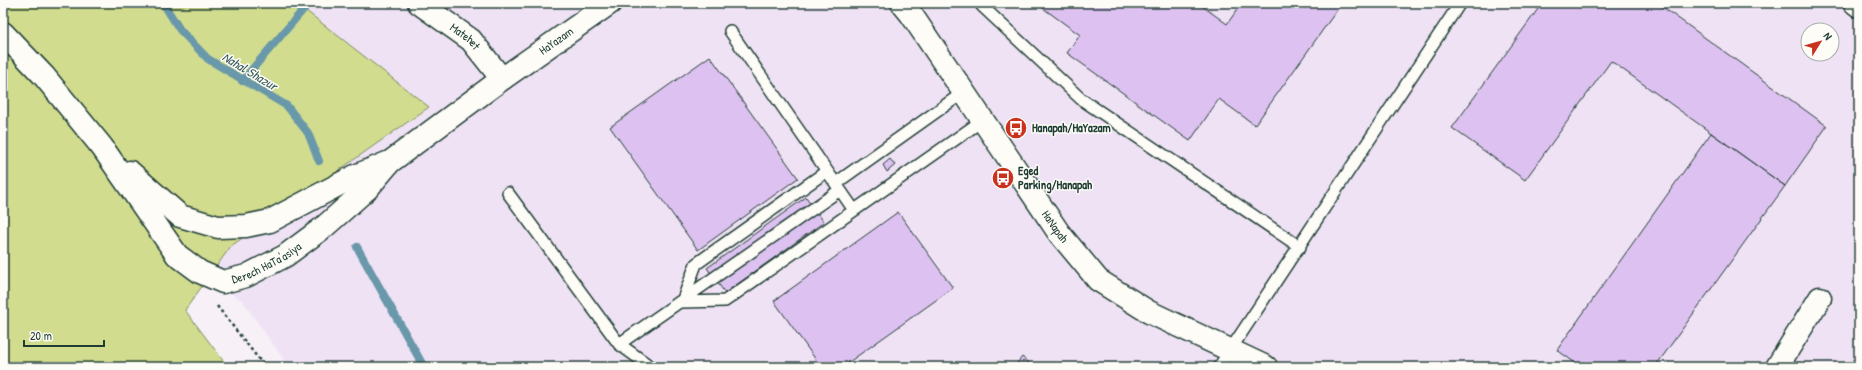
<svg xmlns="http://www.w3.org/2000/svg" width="1862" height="370" viewBox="0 0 1862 370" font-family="'Patrick Hand',sans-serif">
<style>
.built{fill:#efe2f4;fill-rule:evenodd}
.green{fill:#d2dc8f;stroke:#788c62}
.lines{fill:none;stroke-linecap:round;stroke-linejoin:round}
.stream{stroke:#6898aa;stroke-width:8}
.building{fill:#ddc2f1;stroke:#1f3d34}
.service-casing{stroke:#1f3d34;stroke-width:14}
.minor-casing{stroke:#1f3d34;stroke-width:25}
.tertiary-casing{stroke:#1f3d34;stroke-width:25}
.path{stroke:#1f3d34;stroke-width:2.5;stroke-dasharray:3 3;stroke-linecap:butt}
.service{stroke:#fdfcf7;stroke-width:11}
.minor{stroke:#fdfcf7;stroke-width:22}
.tertiary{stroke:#fdfcf7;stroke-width:22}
.labels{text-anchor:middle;stroke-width:3;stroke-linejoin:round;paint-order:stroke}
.street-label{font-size:12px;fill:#1f3d34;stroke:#fdfcf7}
.poi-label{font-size:12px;font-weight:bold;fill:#1f3d34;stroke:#fdfcf7;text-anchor:start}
.water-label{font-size:13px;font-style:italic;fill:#375b5b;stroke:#fdfcf7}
</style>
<rect width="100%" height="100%" fill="#f7f0f6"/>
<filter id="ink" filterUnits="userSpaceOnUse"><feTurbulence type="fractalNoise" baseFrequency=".025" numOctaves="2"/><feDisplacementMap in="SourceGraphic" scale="8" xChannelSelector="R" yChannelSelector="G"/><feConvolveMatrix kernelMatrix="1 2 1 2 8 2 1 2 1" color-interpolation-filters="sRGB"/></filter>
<g filter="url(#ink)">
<path class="built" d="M3,3H1859V367H289L242,300L3,164ZM1808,30H1832V54H1808Z"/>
<path class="green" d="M3,3H296L429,107L231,246L185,310L228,367H3Z"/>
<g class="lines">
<path class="stream" d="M163,3L180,30L208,59L287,106L308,133L319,161
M242,81L309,3
M357,247L424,367"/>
</g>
<path class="building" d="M1036,3H1198L1227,24L1242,3H1342L1255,125L1219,99L1190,141L1067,53L1080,35Z
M1530,3H1657L1827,126L1785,186L1611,61L1525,180L1452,128L1538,9Z
M710,56L798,178L698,250L610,127Z
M1711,133L1785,186L1655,367H1581L1557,350Z
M890,159L895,165L887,172L883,165Z
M806,197L824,222L725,293L707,268Z
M898,212L953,288L842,367H821L774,301Z
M1022,357L1034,367H1014Z"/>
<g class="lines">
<g class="service-casing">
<path id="service" d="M982,6L1081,99L1300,247
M730,31L854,210
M836,183L964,92
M508,193L619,344L651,367
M682,302L725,301L983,120
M682,302L696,264L827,171
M619,344L840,190
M1219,367L1460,3"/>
</g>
<g class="minor-casing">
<g id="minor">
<path id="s1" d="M419,3L471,40L502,79"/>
<path id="s2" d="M902,3L911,14L1059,233L1098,280L1149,312L1266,367"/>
<path d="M1855,3L1859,6"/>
<path d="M1777,367L1820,298"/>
</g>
</g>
<g class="tertiary-casing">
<g id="tertiary">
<path id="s3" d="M3,33L44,76L102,147L177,255L200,272L223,282L246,276L285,256L324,227L368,188L390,162L502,79L610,3"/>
<path d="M130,172L180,216L218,227L246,226L270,221L355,176L387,163"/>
</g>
</g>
<path class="path" d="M217,306L265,367"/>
<use href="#service" class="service"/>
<use href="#minor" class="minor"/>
<use href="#tertiary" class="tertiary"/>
</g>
</g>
<defs>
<g id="bus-disc" transform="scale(1.15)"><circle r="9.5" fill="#c8321e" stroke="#fdfcf7"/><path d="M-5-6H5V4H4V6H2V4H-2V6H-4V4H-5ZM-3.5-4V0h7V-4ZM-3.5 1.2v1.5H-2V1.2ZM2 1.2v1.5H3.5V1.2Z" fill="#fff"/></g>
</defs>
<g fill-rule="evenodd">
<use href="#bus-disc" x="1016" y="128"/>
<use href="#bus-disc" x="1003" y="178"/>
</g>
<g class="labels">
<g class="street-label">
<text dy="4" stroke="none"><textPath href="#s1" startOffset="57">Matehet</textPath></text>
<text dy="4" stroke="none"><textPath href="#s3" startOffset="751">HaYazam</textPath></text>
<text dy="4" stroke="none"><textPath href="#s2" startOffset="271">HaNapah</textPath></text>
<text dy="4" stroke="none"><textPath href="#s3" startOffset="384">Derech HaTa'asiya</textPath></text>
</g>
<g class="poi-label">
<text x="1032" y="132">Hanapah/HaYazam</text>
<text x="1018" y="175">Eged<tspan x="1018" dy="14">Parking/Hanapah</tspan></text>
</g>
<g class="water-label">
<text transform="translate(250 71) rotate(31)" y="5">Nahal Shazur</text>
</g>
</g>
<rect width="1862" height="370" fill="none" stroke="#fdfcf7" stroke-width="16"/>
<rect x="8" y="8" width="1846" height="354" fill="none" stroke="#1f3d34" stroke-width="1.5" filter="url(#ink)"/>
<g transform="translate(1820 42) rotate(53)"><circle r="19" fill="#fdfcf7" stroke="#a4b0a9"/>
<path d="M0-3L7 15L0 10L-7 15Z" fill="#c8321e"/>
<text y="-6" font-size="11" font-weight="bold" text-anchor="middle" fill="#1f3d34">N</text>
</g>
<path d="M24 340v6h80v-6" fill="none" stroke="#1f3d34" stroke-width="2"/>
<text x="30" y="340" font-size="12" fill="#1f3d34" stroke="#fdfcf7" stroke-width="3" paint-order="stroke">20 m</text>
</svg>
